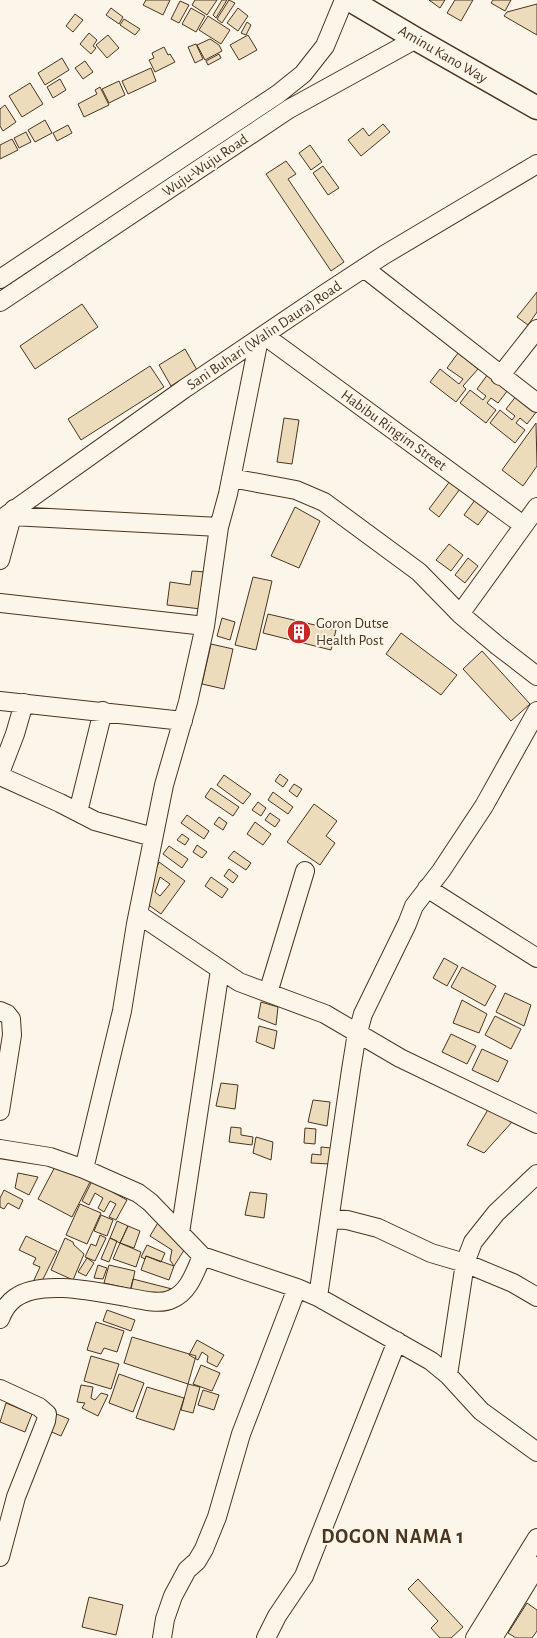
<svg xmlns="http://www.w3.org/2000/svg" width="537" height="1638" viewBox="0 0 537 1638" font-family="'Alegreya Sans',sans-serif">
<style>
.building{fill:#ecdcbc;stroke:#4a3520;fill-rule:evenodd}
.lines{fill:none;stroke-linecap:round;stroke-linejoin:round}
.minor-casing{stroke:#4a3520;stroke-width:20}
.major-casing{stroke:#4a3520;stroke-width:25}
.minor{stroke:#fbf6e9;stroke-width:18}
.major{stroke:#fbf6e9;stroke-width:22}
.labels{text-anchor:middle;stroke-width:4;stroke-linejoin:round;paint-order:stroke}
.street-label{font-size:15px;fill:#4a3520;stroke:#fbf6e9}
.poi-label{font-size:15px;fill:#4a3520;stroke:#fbf6e9;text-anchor:start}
.district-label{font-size:20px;font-weight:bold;letter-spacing:1px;fill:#4a3520;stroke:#fbf6e9}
</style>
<rect width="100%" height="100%" fill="#fbf6e9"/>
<path class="building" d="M146,0H170L163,15L143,5Z
M195,0H217L207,15L192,5Z
M222,0H227L216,18L213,15Z
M229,0L235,3L222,23L217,19Z
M429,0H445L440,8Z
M455,0H473L461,21L447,13Z
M493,0H511L505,11L491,3Z
M180,1L189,5L179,23L171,19Z
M537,4V35L504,16L507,12Z
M111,8L123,17L119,24L106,15Z
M191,8L205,16L196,32L182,24Z
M238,8L248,16L238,31L227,23Z
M75,14L83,20L73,32L66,26Z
M208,16L230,30L221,44L199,30Z
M124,19L140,29L135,35L120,25Z
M247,22L251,25L246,35L241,33Z
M89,33L97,40L93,46L96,48L91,54L80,44Z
M108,35L119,48L107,58L96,45Z
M248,35L257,50L239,60L230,45Z
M210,39L219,45L222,51L205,60L197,45Z
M196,44L203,59L195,63L188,47Z
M164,47L168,55L170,54L175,62L155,72L149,60L154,58L152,53Z
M219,54L221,58L208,65L206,61Z
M62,58L69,70L45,85L38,73Z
M85,61L93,72L83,79L75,68Z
M151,68L156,81L128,94L122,81Z
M60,79L66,90L53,98L47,87Z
M119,81L125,95L109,103L102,89Z
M30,83L43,104L22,117L9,96Z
M100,87L109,105L84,117L78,104L97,94L95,90Z
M5,105L16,122L3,131L0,126V109Z
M45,120L52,133L35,142L28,130Z
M383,124L390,132L361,156L348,140L363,128L369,136Z
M68,125L72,133L57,141L53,133Z
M26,132L31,142L19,148L14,138Z
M12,139L18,150L0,159V145Z
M310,145L322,162L311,170L299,153Z
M286,161L296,174L288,179L344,262L331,271L266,174Z
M323,166L339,188L328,195L313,173Z
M537,292V312L528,325L517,317Z
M82,304L98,327L35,369L20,346Z
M185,349L197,370L171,386L159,365Z
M458,353L478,369L463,386L466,389L456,402L430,382L440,369L459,384L463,379L447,368Z
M150,366L164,387L81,440L68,419Z
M488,374L508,390L498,403L491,398L487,403L496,410L486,423L460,403L470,390L483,400L486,396L477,389Z
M517,395L537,411L527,424L520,418L516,423L525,430L515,443L490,423L500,410L512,420L515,416L506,409Z
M284,418L299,420L292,464L277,462Z
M536,423L537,466L523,486L502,470Z
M450,481L460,489L439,517L429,509Z
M475,500L489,510L478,525L464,515Z
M295,507L320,521L299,568L271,556Z
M449,544L463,555L451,571L436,560Z
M468,558L478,566L465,583L455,575Z
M192,571L206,572L201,609L167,605L170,582L190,585Z
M253,577L272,581L256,650L235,645Z
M268,614L336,630L331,650L263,633Z
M222,618L235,622L230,640L217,636Z
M401,633L457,675L441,695L386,654Z
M211,644L233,649L224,689L202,684Z
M482,651L530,704L511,721L463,669Z
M280,774L288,780L283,787L275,781Z
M224,775L251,794L243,804L217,785Z
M294,784L302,789L297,797L289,791Z
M211,788L239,807L233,816L205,797Z
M273,792L293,807L288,814L268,800Z
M258,802L266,808L261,816L252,810Z
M314,804L337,821L326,836L335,843L320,865L287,842Z
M270,813L280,820L275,827L265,820Z
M187,815L209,831L204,839L181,823Z
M219,817L227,823L223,830L214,824Z
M255,822L271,834L263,845L247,834Z
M182,834L189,839L185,845L177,840Z
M197,845L207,852L202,858L193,852Z
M169,846L188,859L182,868L163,854Z
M234,851L251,863L246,870L228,858Z
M159,862L185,881L161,914L143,901ZM160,877L170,884L160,896L155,892Z
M229,869L238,876L233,883L224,876Z
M211,877L228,889L222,898L205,886Z
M444,958L458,966L447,986L433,978Z
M462,967L496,986L485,1006L451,987Z
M505,993L531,1005L524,1026L496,1012Z
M462,1000L487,1014L479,1033L453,1023Z
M261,1002L278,1007L276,1025L258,1018Z
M495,1016L521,1029L511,1049L485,1035Z
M259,1026L277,1031L274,1049L256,1042Z
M451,1034L476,1046L467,1064L442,1052Z
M482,1049L508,1061L498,1082L472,1070Z
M221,1083L238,1085L235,1109L216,1106Z
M313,1100L330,1102L327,1126L308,1122Z
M489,1108L513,1121L484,1153L467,1145Z
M231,1127L241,1128V1135L253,1137L252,1145L229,1142Z
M305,1128L316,1129L315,1144L304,1143Z
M256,1137L273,1142L271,1160L253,1153Z
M321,1147L331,1148L330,1164L311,1163L312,1154L321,1155Z
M57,1163L91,1180L72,1217L38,1199Z
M18,1173L38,1177L29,1195L15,1188Z
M92,1181L127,1200L116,1220L109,1217L116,1204L110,1201L104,1212L98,1208L103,1198L95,1193L89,1205L82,1201Z
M4,1190L23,1200L19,1209L8,1203L4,1209L0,1207V1198Z
M250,1192L267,1194L264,1218L245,1215Z
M80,1204L101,1213L87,1244L66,1235Z
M101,1215L113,1220L107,1236L94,1231Z
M117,1221L128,1226L120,1243L110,1238Z
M159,1221L188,1244L174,1266L170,1260L172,1250L150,1236Z
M128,1226L140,1231L134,1248L120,1243Z
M100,1235L106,1238L95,1261L85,1257L91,1244L96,1246Z
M26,1236L57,1251L41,1283L34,1280L40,1267L33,1264L36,1258L19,1250Z
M65,1238L73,1242L74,1245L84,1254L73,1280L51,1270Z
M110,1238L117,1241L109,1262L101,1259Z
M120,1243L141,1252L136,1267L113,1259Z
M147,1245L165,1253L161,1262L146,1256L145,1259L141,1257Z
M146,1256L174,1266L169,1280L141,1270Z
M87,1258L94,1263L86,1276L78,1272Z
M98,1265L107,1268L103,1279L94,1278Z
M109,1265L135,1271L131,1289L104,1283Z
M133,1279L172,1289L165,1299L130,1291Z
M107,1310L135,1320L131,1331L103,1321Z
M96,1322L124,1331L117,1352L104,1348L101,1354L87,1350Z
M132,1337L196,1356L188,1384L124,1363Z
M197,1340L224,1355L217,1367L207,1362L208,1356L202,1352L198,1360L189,1355Z
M91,1356L119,1364L111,1389L84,1381Z
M201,1365L220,1373L212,1391L193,1384Z
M119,1374L144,1383L133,1412L109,1403Z
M188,1384L200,1387L193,1413L181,1410Z
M81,1385L93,1387L91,1398L95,1400L101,1393L108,1395L98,1416L82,1408L85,1403L77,1402Z
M147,1387L184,1398L174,1430L136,1418Z
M203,1390L219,1395L214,1410L198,1405Z
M6,1403L32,1414L25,1432L0,1422Z
M54,1413L69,1419L61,1436L47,1430Z
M418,1579L463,1627L451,1638H440L431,1628L438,1621L408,1589Z
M89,1597L123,1605L116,1635L82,1627Z
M527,1603L537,1610V1631L532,1638H516L508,1633Z"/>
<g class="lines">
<g class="minor-casing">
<path id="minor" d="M364,268L537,403
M0,279L278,94L303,74L325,46L344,0
M0,302L289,109L416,39
M265,336L523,525
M500,376L537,329
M231,478L296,490L324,502L419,572L460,614L498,646L537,676
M12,516L219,527
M0,520L184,389L326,293L384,255L537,164
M0,560L14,509
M0,603L205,626
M460,614L537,507
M0,701L183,721
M0,773L15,734L24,703
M0,776L60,803L95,821L153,837
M78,812L103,711
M427,888L537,958
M138,914L239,982L325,1014L400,1058L537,1124
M268,993L305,871
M0,1011L7,1014L11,1019L12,1035L0,1111
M0,1149L50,1157L84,1169L138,1193L150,1202L202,1256L297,1288L318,1297L431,1361L448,1375L481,1411L537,1452
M84,1169L122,1011L136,924L164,785L188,702L205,626L219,527L228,494L259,339
M330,1219L347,1220L378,1228L431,1253L465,1263L473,1242L496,1213L537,1174
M180,1233L220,970
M318,1297L351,1070L356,1039L363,1014L407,924L414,906L441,871L484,806L537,711
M0,1319C3,1311 8,1303 15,1298C42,1278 101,1293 131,1298C143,1300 160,1305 172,1299C189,1292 195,1272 202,1256
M448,1375L465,1263L513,1283L537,1297
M0,1389L39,1407L47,1414L46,1421L16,1497L0,1557
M162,1638L165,1619L173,1596L187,1570L197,1561L204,1549L217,1517L241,1434L297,1288
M266,1638L277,1616L304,1576L397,1341
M475,1638L537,1538
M493,1638L537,1566"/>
</g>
<g class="major-casing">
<path id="major" d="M350,0L416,39L537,108"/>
</g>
<use href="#minor" class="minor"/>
<use href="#major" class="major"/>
</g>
<defs>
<g id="building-disc" transform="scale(1.25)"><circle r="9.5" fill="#c62828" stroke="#fbf6e9"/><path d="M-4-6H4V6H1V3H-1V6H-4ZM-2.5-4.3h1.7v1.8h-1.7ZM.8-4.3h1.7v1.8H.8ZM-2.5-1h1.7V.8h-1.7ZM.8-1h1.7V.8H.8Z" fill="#fff"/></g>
</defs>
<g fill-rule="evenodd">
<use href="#building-disc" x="299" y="632"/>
</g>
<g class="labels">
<g class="street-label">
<text transform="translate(443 54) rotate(30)" y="5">Aminu Kano Way</text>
<text transform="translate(205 165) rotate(-34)" y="5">Wuju-Wuju Road</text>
<text transform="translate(264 335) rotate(-34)" y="5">Sani Buhari (Walin Daura) Road</text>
<text transform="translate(394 430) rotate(36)" y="5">Habibu Ringim Street</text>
</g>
<g class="poi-label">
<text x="316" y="628">Goron Dutse<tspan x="316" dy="17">Health Post</tspan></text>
</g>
<g class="district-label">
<text x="393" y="1543">DOGON NAMA 1</text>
</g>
</g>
</svg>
